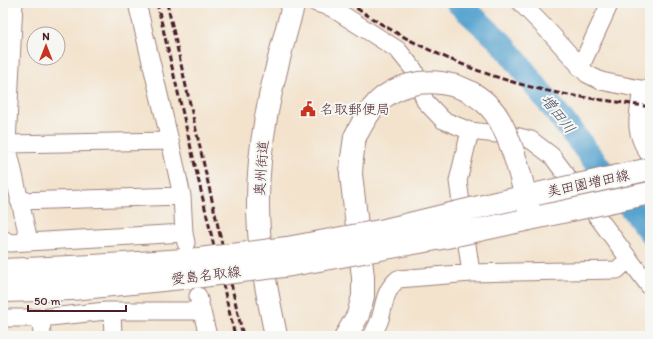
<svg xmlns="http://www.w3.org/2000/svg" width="653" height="339" viewBox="0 0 653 339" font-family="Itim,'Klee One',sans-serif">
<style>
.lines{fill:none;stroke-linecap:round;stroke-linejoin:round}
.river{stroke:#56a3cf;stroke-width:24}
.minor-casing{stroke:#9e817c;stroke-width:19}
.major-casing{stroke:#9e817c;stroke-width:24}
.minor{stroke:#fff;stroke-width:17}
.major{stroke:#fff;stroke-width:22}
.rail{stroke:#4a1f2b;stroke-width:3;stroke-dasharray:6 3;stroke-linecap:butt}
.major-bridge-casing{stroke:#9e817c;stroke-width:24;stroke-linecap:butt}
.major-bridge{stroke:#fff;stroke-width:22}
.labels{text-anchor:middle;stroke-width:4;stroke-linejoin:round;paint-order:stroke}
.poi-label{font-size:14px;fill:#4a1f2b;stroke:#f6f6f2;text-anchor:start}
.street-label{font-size:14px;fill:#4a1f2b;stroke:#f6f6f2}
.water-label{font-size:15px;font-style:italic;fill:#4f546d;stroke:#f6f6f2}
</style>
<rect width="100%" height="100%" fill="#f6f6f2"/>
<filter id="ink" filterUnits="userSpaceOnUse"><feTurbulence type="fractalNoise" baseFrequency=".025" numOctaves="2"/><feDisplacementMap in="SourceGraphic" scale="8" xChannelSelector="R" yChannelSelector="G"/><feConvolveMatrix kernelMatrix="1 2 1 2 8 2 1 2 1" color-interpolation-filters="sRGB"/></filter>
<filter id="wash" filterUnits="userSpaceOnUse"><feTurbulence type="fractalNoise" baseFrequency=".012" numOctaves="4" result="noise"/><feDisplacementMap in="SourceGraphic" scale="16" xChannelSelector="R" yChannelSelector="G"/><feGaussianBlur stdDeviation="0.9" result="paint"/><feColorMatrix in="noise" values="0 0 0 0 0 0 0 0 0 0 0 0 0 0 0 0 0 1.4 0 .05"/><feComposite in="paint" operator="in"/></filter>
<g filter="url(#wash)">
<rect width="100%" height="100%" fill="#f3e3cd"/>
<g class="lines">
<path class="river" d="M458,3L503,44L650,232"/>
</g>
</g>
<g filter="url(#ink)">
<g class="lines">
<g class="minor-casing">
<path id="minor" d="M14,3L7,144L29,241
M316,3L332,8L398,50L414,70L425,101L443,120L470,131L515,136L531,140L552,156L650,287
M521,3L553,36L587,74L601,81L650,91
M580,68L610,3
M642,89C638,118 632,130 650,156
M470,131L458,181L471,273
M170,141L182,196L184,233
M7,144L170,141L137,3
M19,201L182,196
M3,239L10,243L184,233L186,243
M198,296L208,336
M112,311L113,336
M3,318H41L106,311H202
M41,318L42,336
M372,336C375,330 378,325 380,319C385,303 384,291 398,279L471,273L617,270L629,259"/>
</g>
<g class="major-casing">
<path id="major" d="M3,270L93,266L199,259
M3,291L72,289L202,276
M276,336C269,301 261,266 259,231C253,152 273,77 294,3
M346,336L358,315L363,296V277L351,174L352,158L355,137"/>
</g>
<use href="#minor" class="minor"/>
<use href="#major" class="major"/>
<path class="rail" d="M157,3L235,336
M167,3L243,336
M349,3C412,47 487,80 563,94C592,99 621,102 650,107"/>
<g class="major-bridge-casing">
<path id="major-bridge" d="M355,137C362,124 368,112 378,102C413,69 477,79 500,121C514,147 522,181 529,210
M199,259L287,248L385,230L496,203L650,169
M202,276L291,265L442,238L650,193"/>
</g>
<use href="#major-bridge" class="major-bridge"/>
</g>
</g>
<defs>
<g id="civic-bare" transform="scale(1.2)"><path d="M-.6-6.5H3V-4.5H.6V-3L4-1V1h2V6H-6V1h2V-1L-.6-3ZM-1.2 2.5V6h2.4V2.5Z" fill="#c8321e" stroke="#f6f6f2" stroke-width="2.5" paint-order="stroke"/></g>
</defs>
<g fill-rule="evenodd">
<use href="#civic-bare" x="308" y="109"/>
</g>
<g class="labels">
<g class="poi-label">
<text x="320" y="114">名取郵便局</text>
</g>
<g class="street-label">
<text transform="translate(261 168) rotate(-86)" y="5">奥州街道</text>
<text transform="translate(588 183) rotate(-12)" y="5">美田園増田線</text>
<text transform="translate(206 275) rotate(-7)" y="5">愛島名取線</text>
</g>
<g class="water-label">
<text transform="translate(558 114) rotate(52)" y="5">増田川</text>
</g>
</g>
<rect width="653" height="339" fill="none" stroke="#f6f6f2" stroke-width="16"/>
<g transform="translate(46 46)"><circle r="19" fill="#f6f6f2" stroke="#b1a0a2"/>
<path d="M0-3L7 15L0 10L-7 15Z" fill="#c8321e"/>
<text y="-6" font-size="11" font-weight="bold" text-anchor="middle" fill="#4a1f2b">N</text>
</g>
<path d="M28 305v6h98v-6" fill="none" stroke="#4a1f2b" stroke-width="2"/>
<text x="34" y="305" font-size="12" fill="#4a1f2b" stroke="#f6f6f2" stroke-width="3" paint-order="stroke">50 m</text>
</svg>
